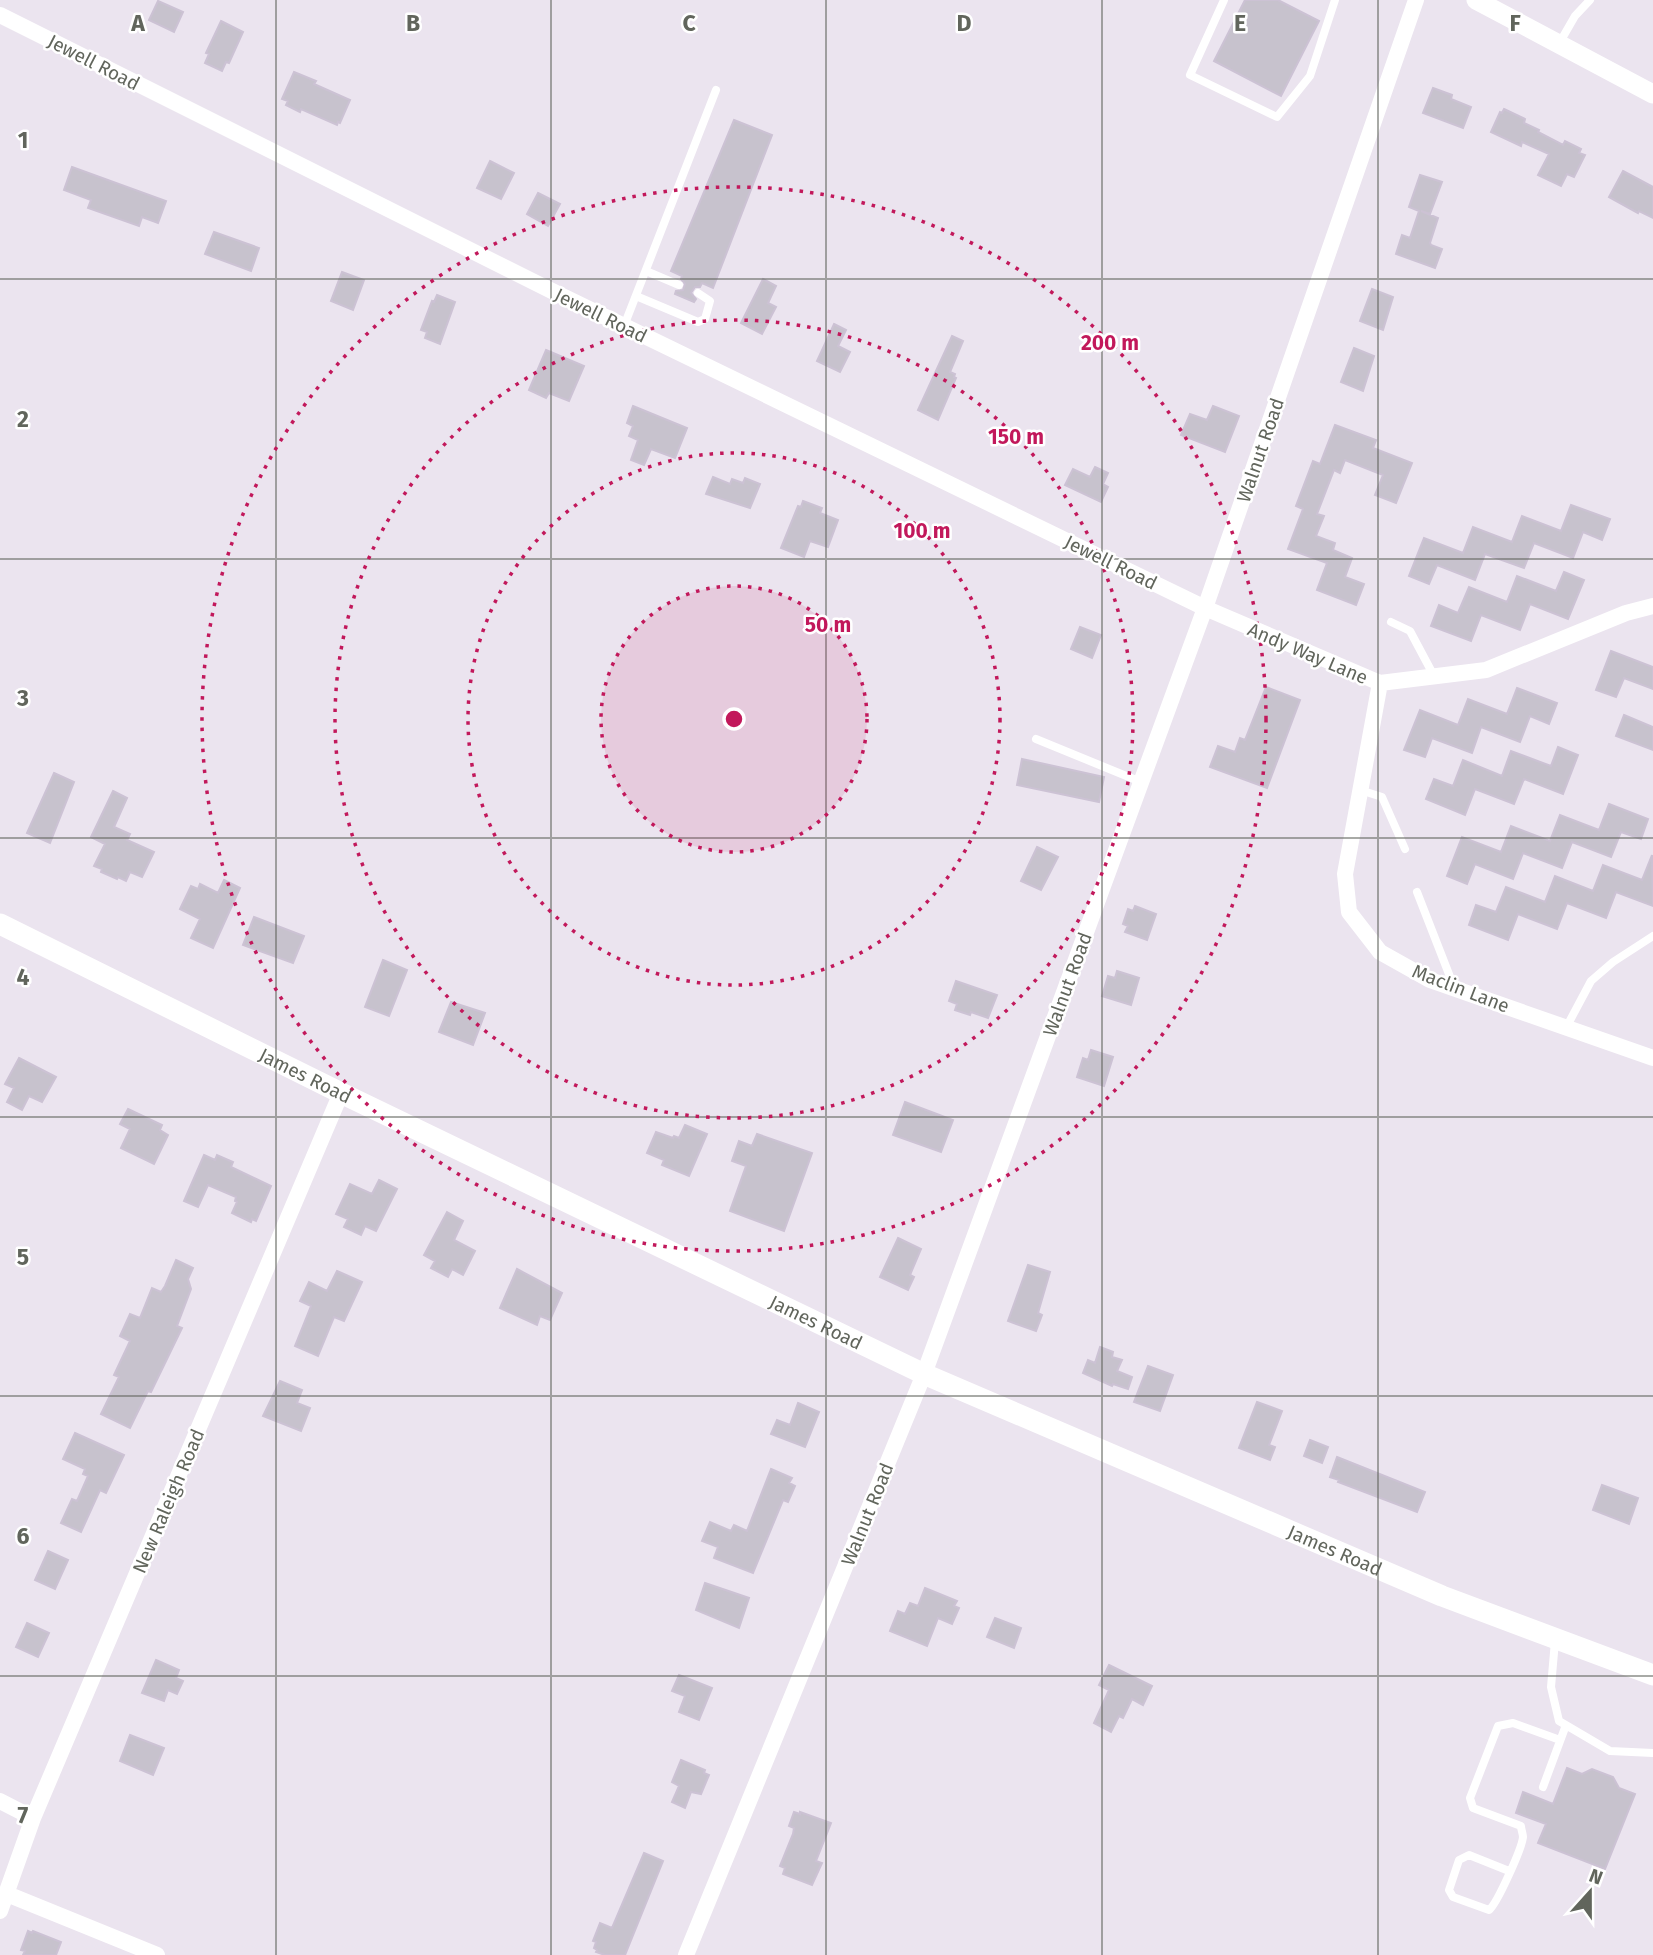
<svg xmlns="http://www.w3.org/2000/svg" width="1653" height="1955" viewBox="0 0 1653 1955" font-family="'Fira Sans',sans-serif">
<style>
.building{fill:#c7c2cd;stroke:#ccc2d4;stroke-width:2}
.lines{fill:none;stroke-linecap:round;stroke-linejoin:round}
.service{stroke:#fff;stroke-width:8}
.minor{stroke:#fff;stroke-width:16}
.tertiary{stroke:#fff;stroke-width:19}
.secondary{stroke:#fff;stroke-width:21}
.grid{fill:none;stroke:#61655c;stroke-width:2;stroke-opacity:0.55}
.ring{fill:none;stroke:#c2185b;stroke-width:3.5;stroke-dasharray:3.5 7}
.labels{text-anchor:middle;stroke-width:5;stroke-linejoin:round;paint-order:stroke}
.street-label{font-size:19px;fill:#61655c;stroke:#fff}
.grid-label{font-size:23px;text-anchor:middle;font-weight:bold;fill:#61655c;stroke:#fff;stroke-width:5;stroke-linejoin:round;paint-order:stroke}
.centre{fill:#c2185b;stroke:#fff;stroke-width:3.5}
.ring-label{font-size:21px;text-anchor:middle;font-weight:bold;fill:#c2185b;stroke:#fff;stroke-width:5;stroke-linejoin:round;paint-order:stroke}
</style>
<rect width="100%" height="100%" fill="#ebe4ef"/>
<path class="building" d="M1245,0H1278L1319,21L1281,96L1214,61Z
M158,1L183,12L174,32L149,20Z
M221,21L243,32L229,63L226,62L222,71L205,63L209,54L206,53Z
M294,72L316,81L314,84L350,100L340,123L338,122L337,125L301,109L300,112L286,105L288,101L282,99Z
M1433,88L1452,95L1451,99L1471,107L1463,128L1423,113Z
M1504,109L1525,119L1524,123L1539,130L1538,132L1563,145L1565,141L1581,149L1579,153L1585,155L1574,177L1567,174L1561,186L1538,175L1549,154L1522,142L1521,146L1491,132L1500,112L1502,113Z
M734,120L772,135L713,288L702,283L700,287H695L691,293L696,299L694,302L675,294L676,291L683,290L685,284L681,279L682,276L671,271Z
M490,161L514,173L501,199L477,188Z
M72,167L166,201L158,223L142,217L139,226L88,208L91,200L64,190Z
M1623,171L1653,187V218L1639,211L1638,213L1609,197Z
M1420,175L1442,182L1430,214L1421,211L1438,218L1430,243L1431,245L1442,249L1435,268L1396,254L1402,235L1410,238L1419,211L1409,207Z
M538,193L560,204L548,226L527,214Z
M214,232L259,248L251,271L205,254Z
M342,272L364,280L353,310L331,301Z
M763,279L776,286L768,303L776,307L762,334L741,323Z
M1372,289L1393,297L1383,330L1360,321Z
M437,295L455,302L440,344L425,338L427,332L421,330L432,301L434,302Z
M834,324L846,330L838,346L850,352L840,372L817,361Z
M952,336L963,341L950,372L955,374L954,377L956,378L938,420L918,410Z
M1354,348L1374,356L1363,391L1341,382Z
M546,350L584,366L569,401L549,393L546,398L529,390Z
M633,406L687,428L675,458L651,449L644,465L631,460L638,440L629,436L633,426L627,423Z
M1213,406L1239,416L1225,452L1181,435L1190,414L1207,420Z
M1335,425L1376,440L1373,448L1412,463L1396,503L1375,495L1383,475L1345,460L1340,473L1334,470L1317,514L1324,516L1316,536L1335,543L1333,550L1352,558L1345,577L1364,584L1356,605L1317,590L1327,563L1288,549L1303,509L1296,506L1313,461L1320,464Z
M1095,467L1108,473L1103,484L1108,487L1101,502L1065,485L1073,469L1090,477Z
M713,477L730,484L732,479L743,483L745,478L760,484L750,508L706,494Z
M803,501L822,508L820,513L838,520L828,547L810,541L804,557L781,548L798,506L801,507Z
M1571,505L1610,519L1602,540L1583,532L1573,558L1534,543L1524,568L1485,554L1475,580L1437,565L1429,584L1409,576L1424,538L1463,553L1473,527L1512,542L1522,516L1561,531Z
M1564,572L1584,580L1568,619L1530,604L1520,630L1481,615L1471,641L1431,626L1439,605L1458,613L1469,587L1507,602L1517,576L1556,591Z
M1080,627L1101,635L1092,658L1071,649Z
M1611,651L1653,667V689L1624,678L1616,697L1596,690Z
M1266,687L1300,700L1267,788L1210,767L1218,746L1235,752L1240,738L1245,740Z
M1517,688L1557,703L1549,724L1530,716L1520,742L1481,727L1472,753L1432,738L1425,757L1404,750L1420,710L1458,725L1468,699L1507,714Z
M1624,715L1653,727V750L1616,736Z
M1558,747L1578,755L1563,794L1524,779L1514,804L1475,789L1465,815L1426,799L1434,779L1453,786L1463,760L1502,776L1511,751L1551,766Z
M1022,759L1104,777L1099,802L1017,785Z
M54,773L74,782L50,843L27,833Z
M113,791L127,798L114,827L130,834L127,840L154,852L142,877L130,872L126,881L118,877L117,879L101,872L102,869L94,866L105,844L91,837Z
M1609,804L1648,819L1641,839L1621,832L1611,857L1572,842L1562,868L1523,853L1513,879L1475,864L1467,884L1447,876L1462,837L1501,852L1511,826L1550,841L1560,815L1599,830Z
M1037,847L1058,857L1041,890L1021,881Z
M1652,855L1653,906L1616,892L1606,918L1567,903L1557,929L1518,914L1508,940L1469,925L1476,905L1496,912L1506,887L1545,902L1555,876L1593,891L1603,865L1642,880Z
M224,880L240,888L213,948L191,938L200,919L180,909L191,886L198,889L200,884L218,893Z
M1135,906L1156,914L1147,940L1125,932L1128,926L1123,924L1128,909L1133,911Z
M254,917L304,936L293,963L243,945Z
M383,960L407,970L389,1016L365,1007Z
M1117,971L1139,978L1131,1005L1102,996L1108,976L1115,978Z
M956,981L997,995L988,1018L971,1012L970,1015L955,1010L957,1004L949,1001Z
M451,1002L485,1013L473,1045L439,1032Z
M1091,1050L1113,1057L1104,1086L1077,1077L1083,1058L1088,1060Z
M19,1058L56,1077L42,1102L29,1096L22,1110L7,1102L14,1088L5,1084Z
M905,1102L953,1120L941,1152L893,1135Z
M128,1109L162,1125L160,1130L168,1135L154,1164L121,1148L130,1129L120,1124Z
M685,1125L707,1134L689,1176L662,1165L664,1160L647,1153L656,1132L673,1138L674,1136L679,1138Z
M757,1134L812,1153L784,1231L730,1211L746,1166L732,1161L739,1141L752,1146Z
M204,1155L215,1160L217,1155L233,1162L231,1167L271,1186L256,1221L252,1219L251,1222L232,1213L237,1202L235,1201L236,1197L208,1185L198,1207L184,1201Z
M379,1180L397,1189L376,1231L365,1226L361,1235L344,1227L348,1219L336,1214L350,1184L372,1194Z
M447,1212L463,1221L454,1240L475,1251L463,1275L452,1269L448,1277L431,1268L435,1261L424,1255Z
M898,1238L921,1249L910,1275L914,1277L908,1290L880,1277Z
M176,1260L193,1268L188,1279L191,1289L177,1326L182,1328L151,1392L148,1391L130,1428L101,1414L119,1377L114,1375L130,1341L120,1336L130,1314L140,1318L152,1288L161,1292L165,1286Z
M1028,1265L1050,1272L1038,1313L1042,1315L1036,1331L1008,1321Z
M517,1269L562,1293L550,1320L540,1316L537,1325L500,1308Z
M337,1271L362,1282L344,1321L334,1317L318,1356L295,1346L311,1306L300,1301L309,1282L327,1291Z
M1100,1347L1113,1352L1112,1357L1122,1360L1117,1371L1132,1377L1128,1389L1113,1384L1112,1386L1083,1373L1088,1360L1095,1363Z
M1148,1366L1173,1375L1160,1411L1134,1402Z
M280,1381L302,1390L297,1403L310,1408L301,1431L263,1416Z
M1257,1402L1282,1411L1269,1445L1275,1447L1270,1460L1239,1448Z
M798,1403L819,1412L805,1447L771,1434L777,1420L790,1425Z
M75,1433L124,1455L106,1493L100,1490L81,1532L61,1523L72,1499L77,1501L88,1476L83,1474L85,1469L63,1459Z
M1310,1440L1328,1447L1322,1463L1304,1456Z
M1337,1457L1425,1492L1417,1512L1338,1482L1339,1480L1330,1477Z
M771,1469L792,1478L789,1483L795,1486L788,1502L783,1500L753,1573L714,1558L718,1547L702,1541L710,1522L731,1531L734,1525L747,1531Z
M1602,1485L1638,1498L1629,1524L1593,1510Z
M48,1551L68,1560L55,1589L35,1580Z
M705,1583L749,1598L739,1628L696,1610Z
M925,1588L957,1601L954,1606L959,1608L952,1624L938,1618L927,1646L890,1631L898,1611L905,1614L910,1603L918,1606Z
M995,1618L1021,1628L1014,1648L987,1637Z
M27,1623L49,1633L38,1657L16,1647Z
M156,1660L179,1670L176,1678L183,1681L177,1694L168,1690L164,1701L142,1693Z
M1109,1665L1152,1686L1143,1705L1132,1699L1123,1718L1119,1716L1111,1732L1094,1723L1109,1690L1099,1685Z
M679,1675L712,1688L699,1720L679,1712L685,1696L672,1691Z
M130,1735L164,1748L153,1775L120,1761Z
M681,1760L705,1770L704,1773L709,1775L701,1794L691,1792L685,1808L672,1802L679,1786L672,1782Z
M1567,1768L1582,1774L1592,1769L1613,1777L1619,1788L1635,1794L1605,1869L1538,1843L1546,1824L1516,1813L1523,1792L1553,1804Z
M794,1812L800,1814V1812L831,1823L816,1861L822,1863L812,1885L783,1874L785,1868L780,1866L793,1834L794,1828L789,1826Z
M644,1853L663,1861L625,1955H605L596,1952L597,1950L594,1948L596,1942L593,1941L600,1923L612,1928Z
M28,1931L32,1933L33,1931L61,1942L56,1955H23L25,1951L21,1950Z"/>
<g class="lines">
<path class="service" d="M1224,0L1190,75L1277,117L1310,76L1335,0
M1560,42L1575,16L1590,0
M646,271L679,285
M636,296L698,322L705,319L710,301L698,293
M624,326L716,90
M1391,622L1410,631L1434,676
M1036,739L1141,782
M1360,790L1382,797L1405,849
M1417,892L1454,987
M1567,1026L1591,981L1613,962L1653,936
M1555,1641L1551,1687L1559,1721L1610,1751L1653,1753
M1543,1787L1566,1725
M1509,1871L1469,1855L1459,1860L1449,1890L1453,1897L1489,1910C1497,1904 1522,1848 1523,1837C1523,1834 1521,1829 1521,1826L1473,1808L1470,1798L1498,1726L1513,1723L1560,1740"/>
<path class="minor" d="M0,15L558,294L1205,608L1380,683L1486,670L1626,613L1653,606
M1380,683L1345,874L1349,912L1380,952L1430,980L1653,1058
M0,1801L33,1818
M7,1894L157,1955
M0,1911L33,1818L341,1093
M686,1955L924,1374L1205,608L1416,0"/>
<path class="tertiary" d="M1476,0L1653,94"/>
<path class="secondary" id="s1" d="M0,924L341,1093L924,1374L1442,1596L1653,1675"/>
</g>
<path class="grid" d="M276,0V1955M551,0V1955M826,0V1955M1102,0V1955M1378,0V1955M0,279H1653M0,559H1653M0,838H1653M0,1117H1653M0,1396H1653M0,1676H1653"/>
<circle cx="734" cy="719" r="133" fill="#c2185b" fill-opacity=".12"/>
<g class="ring">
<circle cx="734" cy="719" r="133"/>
<circle cx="734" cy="719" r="266"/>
<circle cx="734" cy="719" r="399"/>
<circle cx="734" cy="719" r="532"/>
</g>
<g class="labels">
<g class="street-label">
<text transform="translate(94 62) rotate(27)" y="7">Jewell Road</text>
<text transform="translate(601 315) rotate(26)" y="7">Jewell Road</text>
<text transform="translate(1260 450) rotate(-71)" y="7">Walnut Road</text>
<text transform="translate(1111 562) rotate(26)" y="7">Jewell Road</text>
<text transform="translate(1308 653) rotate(23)" y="7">Andy Way Lane</text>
<text transform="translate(1067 984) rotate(-70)" y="7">Walnut Road</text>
<text transform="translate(1461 988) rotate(21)" y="7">Maclin Lane</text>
<text dy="7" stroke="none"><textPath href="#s1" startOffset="341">James Road</textPath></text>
<text dy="7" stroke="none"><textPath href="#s1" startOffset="908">James Road</textPath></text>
<text transform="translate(168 1501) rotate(-67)" y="7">New Raleigh Road</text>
<text transform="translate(867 1514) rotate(-68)" y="7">Walnut Road</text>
<text dy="7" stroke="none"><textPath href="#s1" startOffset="1475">James Road</textPath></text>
</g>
</g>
<g class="grid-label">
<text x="138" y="31">A</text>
<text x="413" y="31">B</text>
<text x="689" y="31">C</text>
<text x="964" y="31">D</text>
<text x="1240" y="31">E</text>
<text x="1515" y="31">F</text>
<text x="23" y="148">1</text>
<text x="23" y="427">2</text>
<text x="23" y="706">3</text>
<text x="23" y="985">4</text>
<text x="23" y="1265">5</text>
<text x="23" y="1544">6</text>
<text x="23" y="1823">7</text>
</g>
<circle cx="734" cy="719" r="10" class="centre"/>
<g class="ring-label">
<text x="1110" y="350">200 m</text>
<text x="1016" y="444">150 m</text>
<text x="922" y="538">100 m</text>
<text x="828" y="632">50 m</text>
</g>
<g transform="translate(1590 1892) rotate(21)" stroke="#ffffff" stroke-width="5" paint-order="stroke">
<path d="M0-5L12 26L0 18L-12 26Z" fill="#61655c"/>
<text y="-10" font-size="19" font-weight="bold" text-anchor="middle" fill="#61655c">N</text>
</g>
</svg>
